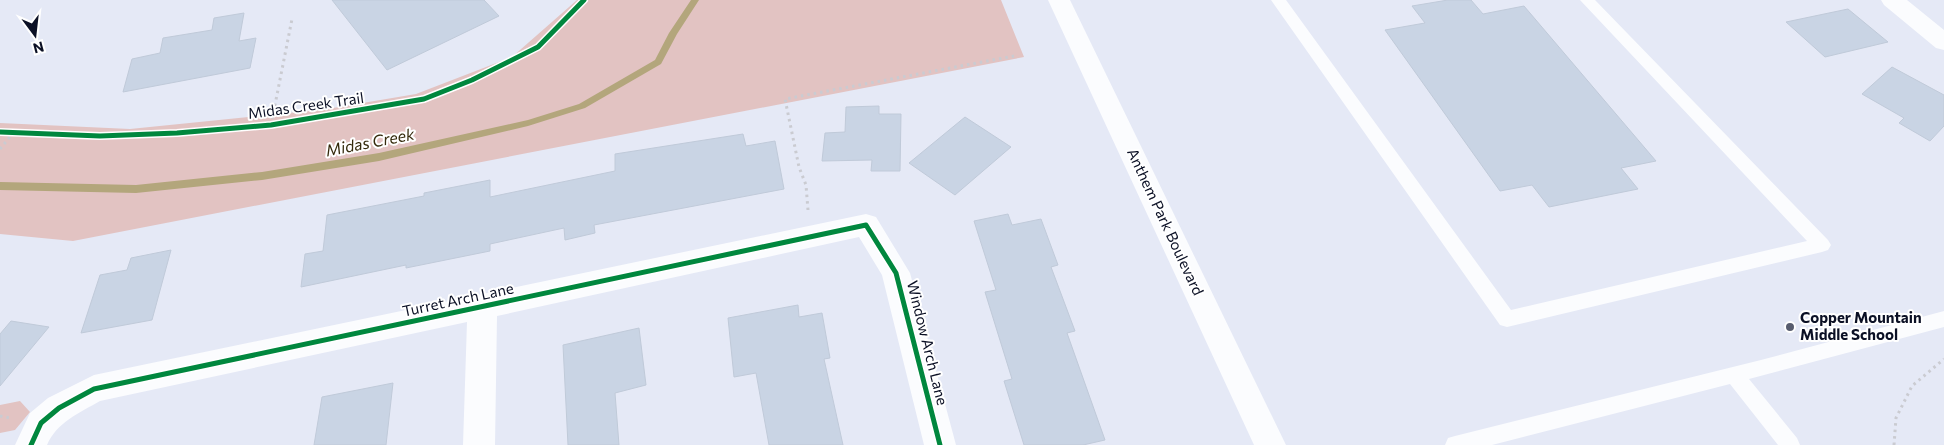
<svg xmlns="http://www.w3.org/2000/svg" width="1944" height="445" viewBox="0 0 1944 445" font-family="Commissioner,sans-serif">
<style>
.green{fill:#e2c3c2}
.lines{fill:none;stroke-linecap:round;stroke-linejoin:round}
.stream{fill:#b3a67c;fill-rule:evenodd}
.building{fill:#c9d4e4;stroke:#c0cad9}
.path{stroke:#cacbd1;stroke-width:3;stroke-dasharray:2.5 4;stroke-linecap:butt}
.lane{fill:#fbfcfe;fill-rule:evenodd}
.street{fill:#fbfcfe;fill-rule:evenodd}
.secondary{fill:#fbfcfe;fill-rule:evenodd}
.cycleway-casing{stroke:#fff;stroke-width:8}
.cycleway{stroke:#00873e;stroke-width:5}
.poi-dot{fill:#575c6e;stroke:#fff;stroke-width:2}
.labels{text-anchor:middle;stroke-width:4;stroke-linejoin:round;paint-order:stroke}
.street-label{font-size:15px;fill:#0b1025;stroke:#fff}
.poi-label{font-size:15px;font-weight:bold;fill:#0b1025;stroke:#fff;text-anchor:start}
.water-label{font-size:16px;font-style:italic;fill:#342a0c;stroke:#fff}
</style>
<rect width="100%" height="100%" fill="#e5e9f6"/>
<path class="green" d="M577,0H1001L1024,57L73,241L0,234V123L130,129L327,109L416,94L512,57Z
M20,401L30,412L15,430L0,433V405Z"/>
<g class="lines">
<path class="stream" d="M691,0H699L677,34L661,64L585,108L528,126L379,161L262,180L136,193L0,190V182L136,185L262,172L379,153L528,120L579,104L655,60L669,33Z"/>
</g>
<path class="building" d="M332,0H484L499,16L387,70Z
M1448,0H1471L1483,14L1524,6L1656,161L1621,168L1638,189L1549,207L1532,185L1500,191L1385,30L1425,23L1412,6Z
M1848,9L1888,42L1825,57L1786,22Z
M244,13L239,41L256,38L250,68L123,92L132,59L160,53L163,38L212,30L214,18Z
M1892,67L1944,95V126L1930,141L1899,123L1904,118L1862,94Z
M879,106V114H901L900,171H871L872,160L822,161L825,133L845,132L846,107Z
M965,117L1011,147L955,195L909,163Z
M743,134L746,146L775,141L784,189L594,225L595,233L565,240L564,228L490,244V251L406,268V265L301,287L305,254L323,251L327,215L424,196V193L490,180V197L615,171V154Z
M1008,214L1012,225L1041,219L1058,265L1051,267L1075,331L1067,333L1105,440L1083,445H1024L1004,381L1012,379L985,292L996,290L974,221Z
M171,250L152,320L81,333L100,275L127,270L131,258Z
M798,305L799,317L822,313L830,358L824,359L843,445H769L756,373L734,377L728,318Z
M11,321L49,327L0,386V334Z
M639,328L646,385L615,393L619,445H568L563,345Z
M393,383L386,445H314L322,397Z"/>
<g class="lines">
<path class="path" d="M271,125L292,19
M0,149L13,133
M808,210L806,185L799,167L785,99L1014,56
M0,416L10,418
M1894,445L1896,418L1912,386L1944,359"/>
<path class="lane" d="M1271,0H1286L1511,310L1807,241L1580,0H1595L1828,240L1831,245L1828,250L1822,252L1507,327L1500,325Z
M1944,311V327L1749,379L1797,438L1800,445H1778L1730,384L1492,445H1445L1448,438L1455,436L1761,360Z"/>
<path class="street" d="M1881,0H1907L1944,30V50L1936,48L1884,5Z
M866,214L876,217L910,273L956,445H924L882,275L859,237L497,316L495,445H463L467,322L100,401C79,413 57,422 47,445H15L30,413L48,398L94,375Z"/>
<path class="secondary" d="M1048,0H1070L1286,445H1254Z"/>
<g class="cycleway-casing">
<path id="cycleway" d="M0,132L100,136L177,133L271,125L424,99L472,80L538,47L584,0
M31,445L41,423L59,408L94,389L866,225L896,273L940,445"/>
</g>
<use href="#cycleway" class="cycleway"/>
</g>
<circle class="poi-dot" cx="1790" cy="327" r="5"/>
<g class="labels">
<g class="street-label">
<text transform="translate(306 106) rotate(-8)" y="5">Midas Creek Trail</text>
<text transform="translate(1165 222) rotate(65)" y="5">Anthem Park Boulevard</text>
<text transform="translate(458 300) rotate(-12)" y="5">Turret Arch Lane</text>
<text transform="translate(927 343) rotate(76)" y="5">Window Arch Lane</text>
</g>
<g class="poi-label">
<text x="1800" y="323">Copper Mountain<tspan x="1800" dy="17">Middle School</tspan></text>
</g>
<g class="water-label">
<text transform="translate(370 142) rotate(-11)" y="6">Midas Creek</text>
</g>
</g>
<g transform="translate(35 35) rotate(165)" stroke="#ffffff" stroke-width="4" paint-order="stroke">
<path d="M0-4L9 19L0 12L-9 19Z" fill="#0b1025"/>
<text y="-8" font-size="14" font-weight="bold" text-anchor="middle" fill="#0b1025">N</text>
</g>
</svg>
